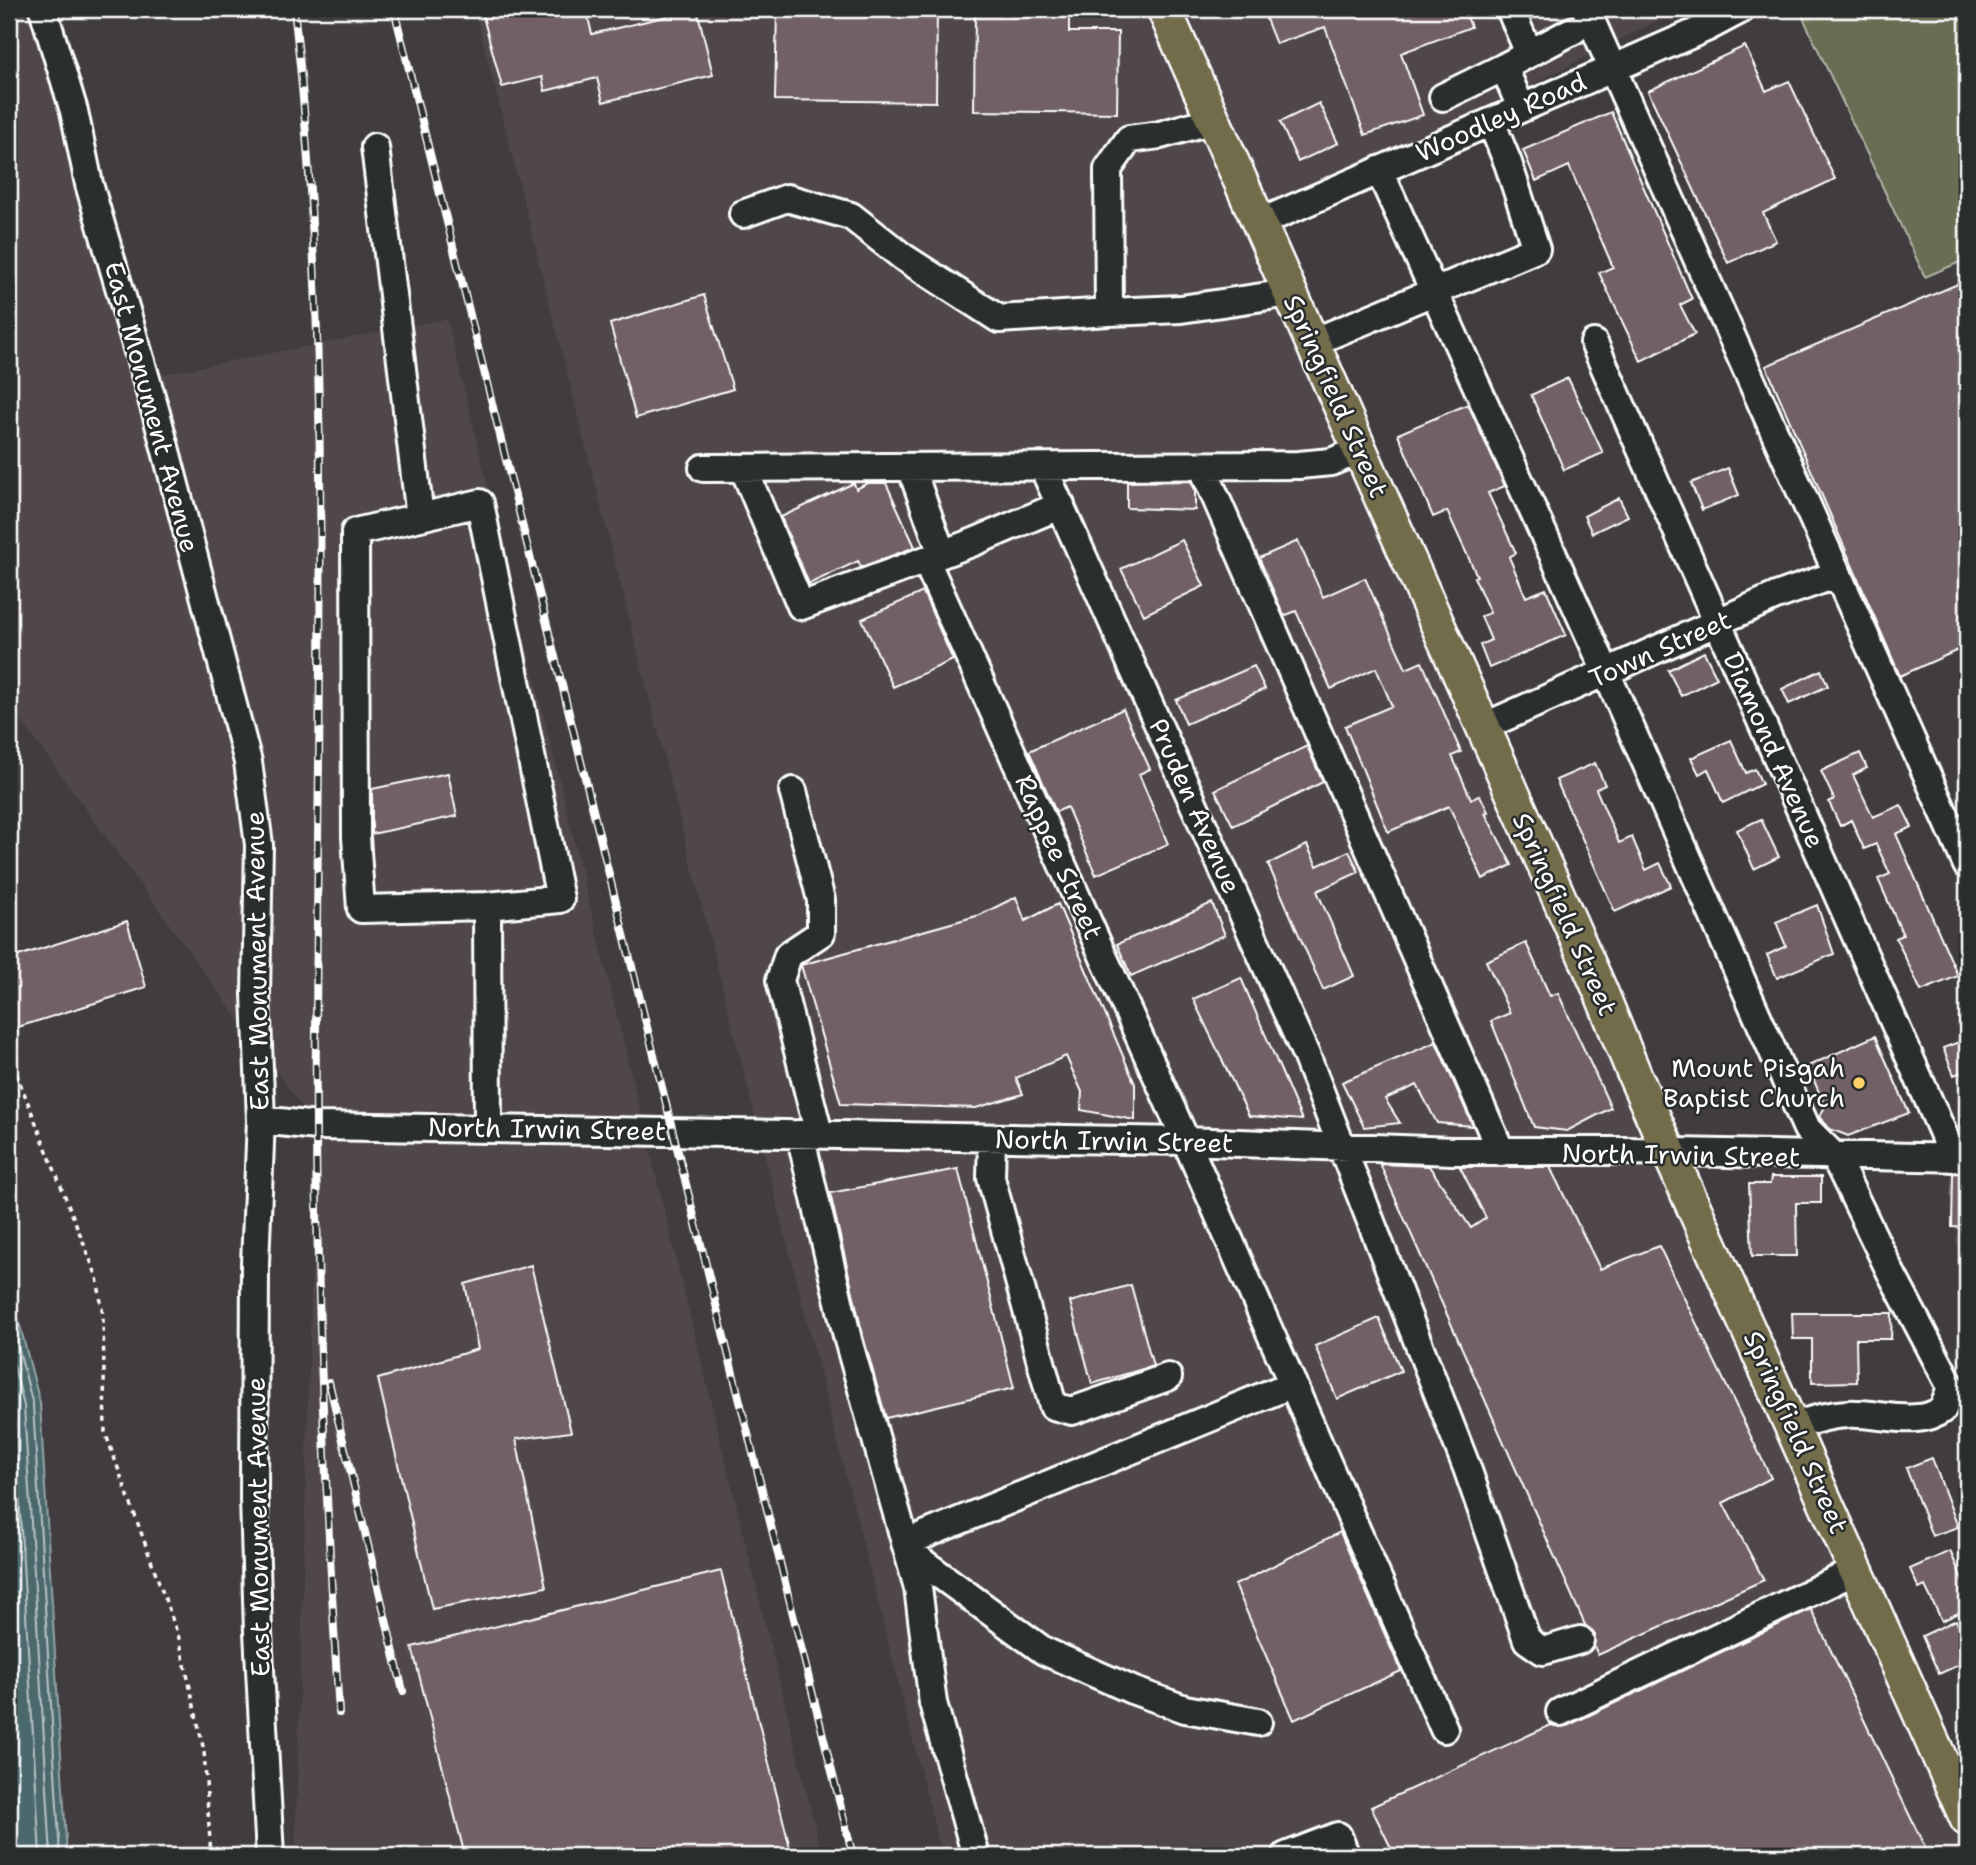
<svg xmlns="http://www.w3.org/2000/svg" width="1976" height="1865" viewBox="0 0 1976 1865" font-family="'Shantell Sans',sans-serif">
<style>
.built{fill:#4f474b}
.green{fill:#676d52;stroke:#b3b6a8;stroke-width:2}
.water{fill:#4b696d;stroke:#93a5a7;stroke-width:2}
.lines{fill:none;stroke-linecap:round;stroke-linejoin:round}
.shore{stroke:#b7c3c5;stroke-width:2}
.building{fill:#726067;stroke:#fff;stroke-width:2}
.minor-casing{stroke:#fff;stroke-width:32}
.major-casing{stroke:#fff;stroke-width:38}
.path{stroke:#fff;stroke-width:3.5;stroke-dasharray:5 5;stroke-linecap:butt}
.minor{stroke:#2a2d2e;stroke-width:26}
.major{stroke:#736c4b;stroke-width:33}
.rail-casing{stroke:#fff;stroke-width:8}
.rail{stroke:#2a2d2e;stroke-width:5;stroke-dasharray:16;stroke-linecap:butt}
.poi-dot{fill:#ffd166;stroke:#2a2d2e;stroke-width:2.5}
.labels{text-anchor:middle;stroke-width:5;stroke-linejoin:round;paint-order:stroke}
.street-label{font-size:26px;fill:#fff;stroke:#2a2d2e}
.poi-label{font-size:26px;fill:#fff;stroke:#2a2d2e;text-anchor:end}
</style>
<rect width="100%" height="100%" fill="#403c3f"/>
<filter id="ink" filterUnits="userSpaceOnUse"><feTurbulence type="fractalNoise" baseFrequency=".0143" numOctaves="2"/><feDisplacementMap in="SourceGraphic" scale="14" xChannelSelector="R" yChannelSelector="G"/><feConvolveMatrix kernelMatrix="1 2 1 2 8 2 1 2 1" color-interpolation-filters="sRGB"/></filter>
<g filter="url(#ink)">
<path class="built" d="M9,9H29L133,380L447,319L822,1856H295L316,1126L9,704Z
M475,9H1680L1259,224L1966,1856H942Z"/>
<path class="green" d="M1799,9H1967V259L1925,277Z"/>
<path class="water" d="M9,1283L40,1403L67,1856H9Z"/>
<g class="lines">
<path class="shore" d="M9,1311L33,1405L60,1856
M9,1346L24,1406L51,1856
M9,1388L14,1408L40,1856"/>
</g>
<path class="building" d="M481,9H586L592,34L697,9L713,75L603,102L597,78L545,91L542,77L502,87Z
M777,9H937L936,102L775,100Z
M975,9H1069V32H1118L1117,113L974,111Z
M1262,9H1464L1471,27L1401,53L1423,115L1365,135L1325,27L1276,44Z
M1745,46L1766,91L1789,81L1835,179L1763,213L1776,241L1728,263L1648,91Z
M1319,103L1338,143L1298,162L1280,122Z
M1611,112L1692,299L1680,305L1695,334L1641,361L1599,273L1613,267L1569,166L1536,181L1523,150Z
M1967,280V646L1900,676L1766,366Z
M704,295L733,389L636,418L610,324Z
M1568,378L1603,453L1564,470L1531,395Z
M1468,404L1505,486L1488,493L1516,553L1509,557L1526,597L1546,589L1566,635L1489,668L1480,645L1491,640L1481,616L1490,613L1474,577L1477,576L1447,511L1433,517L1398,434Z
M1728,468L1739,495L1702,510L1691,483Z
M1191,481L1195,490V510L1127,508V482Z
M854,483L856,489L868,483H886L915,547L861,567L858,561L809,584L781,517Z
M1619,498L1628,516L1592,533L1584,516Z
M1182,540L1204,586L1144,615L1121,569Z
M1298,541L1323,597L1365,578L1406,669L1422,662L1461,752L1452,756L1471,799L1480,795L1488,812L1485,813L1512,865L1483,879L1449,806L1388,832L1345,726L1392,706L1376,668L1331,689L1296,611L1284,616L1259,558Z
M923,592L953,660L893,687L862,619Z
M1704,652L1717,678L1681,696L1668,670Z
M1254,666L1265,689L1186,724L1176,700Z
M1821,670L1828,686L1789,704L1782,689Z
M1123,709L1150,769L1139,774L1168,844L1096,875L1067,807L1056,812L1029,751Z
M1731,740L1746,773L1755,769L1762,784L1723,803L1708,769L1699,774L1691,758Z
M1307,746L1323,782L1233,826L1215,790Z
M1860,753L1867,768L1853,775L1873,817L1901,805L1912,827L1896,834L1958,976L1921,991L1896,938L1903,935L1878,879L1890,874L1876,844L1864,849L1851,820L1840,826L1829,802L1834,799L1821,771Z
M1595,763L1605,785L1596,789L1619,843L1632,837L1646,870L1660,863L1671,886L1615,912L1556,780Z
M448,773L457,816L372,834V789Z
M1761,819L1779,857L1754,869L1737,830Z
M1307,845L1317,866L1349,851L1359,872L1317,891L1354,976L1323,990L1268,864Z
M1016,897L1025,921L1058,904L1135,1084V1120L1081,1110L1082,1092L1066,1056L1016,1078L1023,1094L976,1108L841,1104L801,965L980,915Z
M1212,903L1225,935L1131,976L1117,944Z
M1817,905L1834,954L1777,978L1767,955L1786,946L1776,922Z
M127,921L146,987L15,1028L9,1008V959Z
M1526,943L1550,996L1558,993L1611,1108L1567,1131L1534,1127L1491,1021L1510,1013L1486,961Z
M1241,978L1302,1120L1249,1116L1193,999Z
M1875,1036L1909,1113L1848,1136L1830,1129L1819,1117L1825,1107L1808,1066Z
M1967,1039V1070L1954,1075L1943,1048Z
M1436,1042L1473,1126L1437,1123L1417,1085L1385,1099L1400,1123L1364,1127L1342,1082Z
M1380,1164L1429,1166L1471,1228L1486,1218L1460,1167H1550L1600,1269L1659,1246L1771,1478L1723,1503L1764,1580L1598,1655L1594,1646L1595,1635L1585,1625Z
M958,1169L1014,1388L886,1418L863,1336L830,1193Z
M1953,1173L1967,1174V1228L1952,1227Z
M1771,1177H1821V1203H1796L1797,1256H1752L1749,1184H1770Z
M531,1265L571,1432L516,1439L546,1587L432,1609L378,1379L478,1349L465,1284Z
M1131,1285L1153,1366L1092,1384L1070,1302Z
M1792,1313H1892L1891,1339H1856L1857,1382L1812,1383V1339H1793Z
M1379,1318L1401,1371L1337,1399L1315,1346Z
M1932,1458L1958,1527L1932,1536L1906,1468Z
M1340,1532L1401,1671L1294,1720L1235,1585Z
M1950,1551L1967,1590V1609L1942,1621L1925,1586L1919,1589L1910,1569Z
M721,1571L792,1856H465L412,1647Z
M1811,1609L1929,1856H1395L1371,1807L1551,1725L1567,1726Z
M1956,1620L1967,1648V1661L1939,1674L1922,1636Z"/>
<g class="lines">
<g class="minor-casing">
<path id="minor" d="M43,9L74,111L89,184L156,413L248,762L259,845L256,994L261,1120L255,1263L254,1498L258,1632L270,1856
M1510,9L1529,53
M1586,9L1967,865
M1504,67L1574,30
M1443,97L1504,67L1521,108
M1213,120L1160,135L1129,139L1108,169L1109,312L1181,309L1290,293
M375,147L420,517L480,503L560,899L487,906L488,1128
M1379,170L1606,672L1807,1129L1835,1157L1890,1271L1951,1387L1943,1409C1918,1428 1878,1412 1847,1414C1828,1415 1811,1420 1794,1426
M743,214L787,198L851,216L903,257L999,319L1109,312
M1259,223L1708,27L1742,9
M1311,343L1536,249L1508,163L1491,122
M1594,343L1943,1133L1950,1158
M1202,466L1501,1152
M1043,467L1306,1055L1467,1468L1527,1640L1543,1651L1580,1640
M703,468L1299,465L1331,462L1360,450
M911,468L942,554
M744,469L801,606L974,542L1061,505
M420,517L355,532L356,837L361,909L487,906
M932,574L1186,1141L1444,1729
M1483,727L1776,596L1838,574
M793,791L821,900V933L788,955L780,980L819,1134
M261,1120L317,1126L1186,1141L1453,1151H1625L1967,1158
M800,1134L848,1340L918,1588L933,1703L976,1856
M992,1138L991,1178L1053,1406L1072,1411L1168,1377
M1560,1712L1857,1570
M1258,1722L1185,1709L1132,1690L1044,1651L921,1561L905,1543L1293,1384
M1286,1856L1338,1836L1346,1856"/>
</g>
<g class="major-casing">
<path id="major" d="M1164,9L1600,990L1635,1076L1967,1819"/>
</g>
<path class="path" d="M9,1055L97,1277L103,1315L105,1432L179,1638L204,1751L211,1856"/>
<use href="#minor" class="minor"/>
<use href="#major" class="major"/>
<g class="rail-casing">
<path id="rail" d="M294,9C333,347 318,689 316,1028C314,1257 325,1485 339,1713
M394,9L853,1856
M329,1382L403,1691"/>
</g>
<use href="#rail" class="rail"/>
</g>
</g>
<circle class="poi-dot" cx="1859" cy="1083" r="7"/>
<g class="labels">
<g class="street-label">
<text transform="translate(1501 117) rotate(-24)" y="9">Woodley Road</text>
<text transform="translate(1336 396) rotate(66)" y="9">Springfield Street</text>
<text transform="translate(152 407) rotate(75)" y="9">East Monument Avenue</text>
<text transform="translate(1660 649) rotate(-24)" y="9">Town Street</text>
<text transform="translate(1774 750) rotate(66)" y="9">Diamond Avenue</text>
<text transform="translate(1195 806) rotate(66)" y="9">Pruden Avenue</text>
<text transform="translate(1059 857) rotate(66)" y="9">Rappee Street</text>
<text transform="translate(1565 914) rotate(66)" y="9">Springfield Street</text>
<text transform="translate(257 961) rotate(-91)" y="9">East Monument Avenue</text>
<text transform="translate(547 1129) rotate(1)" y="9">North Irwin Street</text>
<text transform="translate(1114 1141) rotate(1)" y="9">North Irwin Street</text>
<text transform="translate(1681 1155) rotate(1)" y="9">North Irwin Street</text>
<text transform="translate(1796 1432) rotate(66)" y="9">Springfield Street</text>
<text transform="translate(258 1527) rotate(-91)" y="9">East Monument Avenue</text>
</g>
<g class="poi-label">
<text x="1845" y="1077">Mount Pisgah<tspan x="1845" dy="30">Baptist Church</tspan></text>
</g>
</g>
<rect width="1976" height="1865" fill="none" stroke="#2a2d2e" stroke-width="35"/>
<rect x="18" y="18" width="1941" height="1830" fill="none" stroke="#fff" stroke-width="2.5" filter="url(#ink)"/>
</svg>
